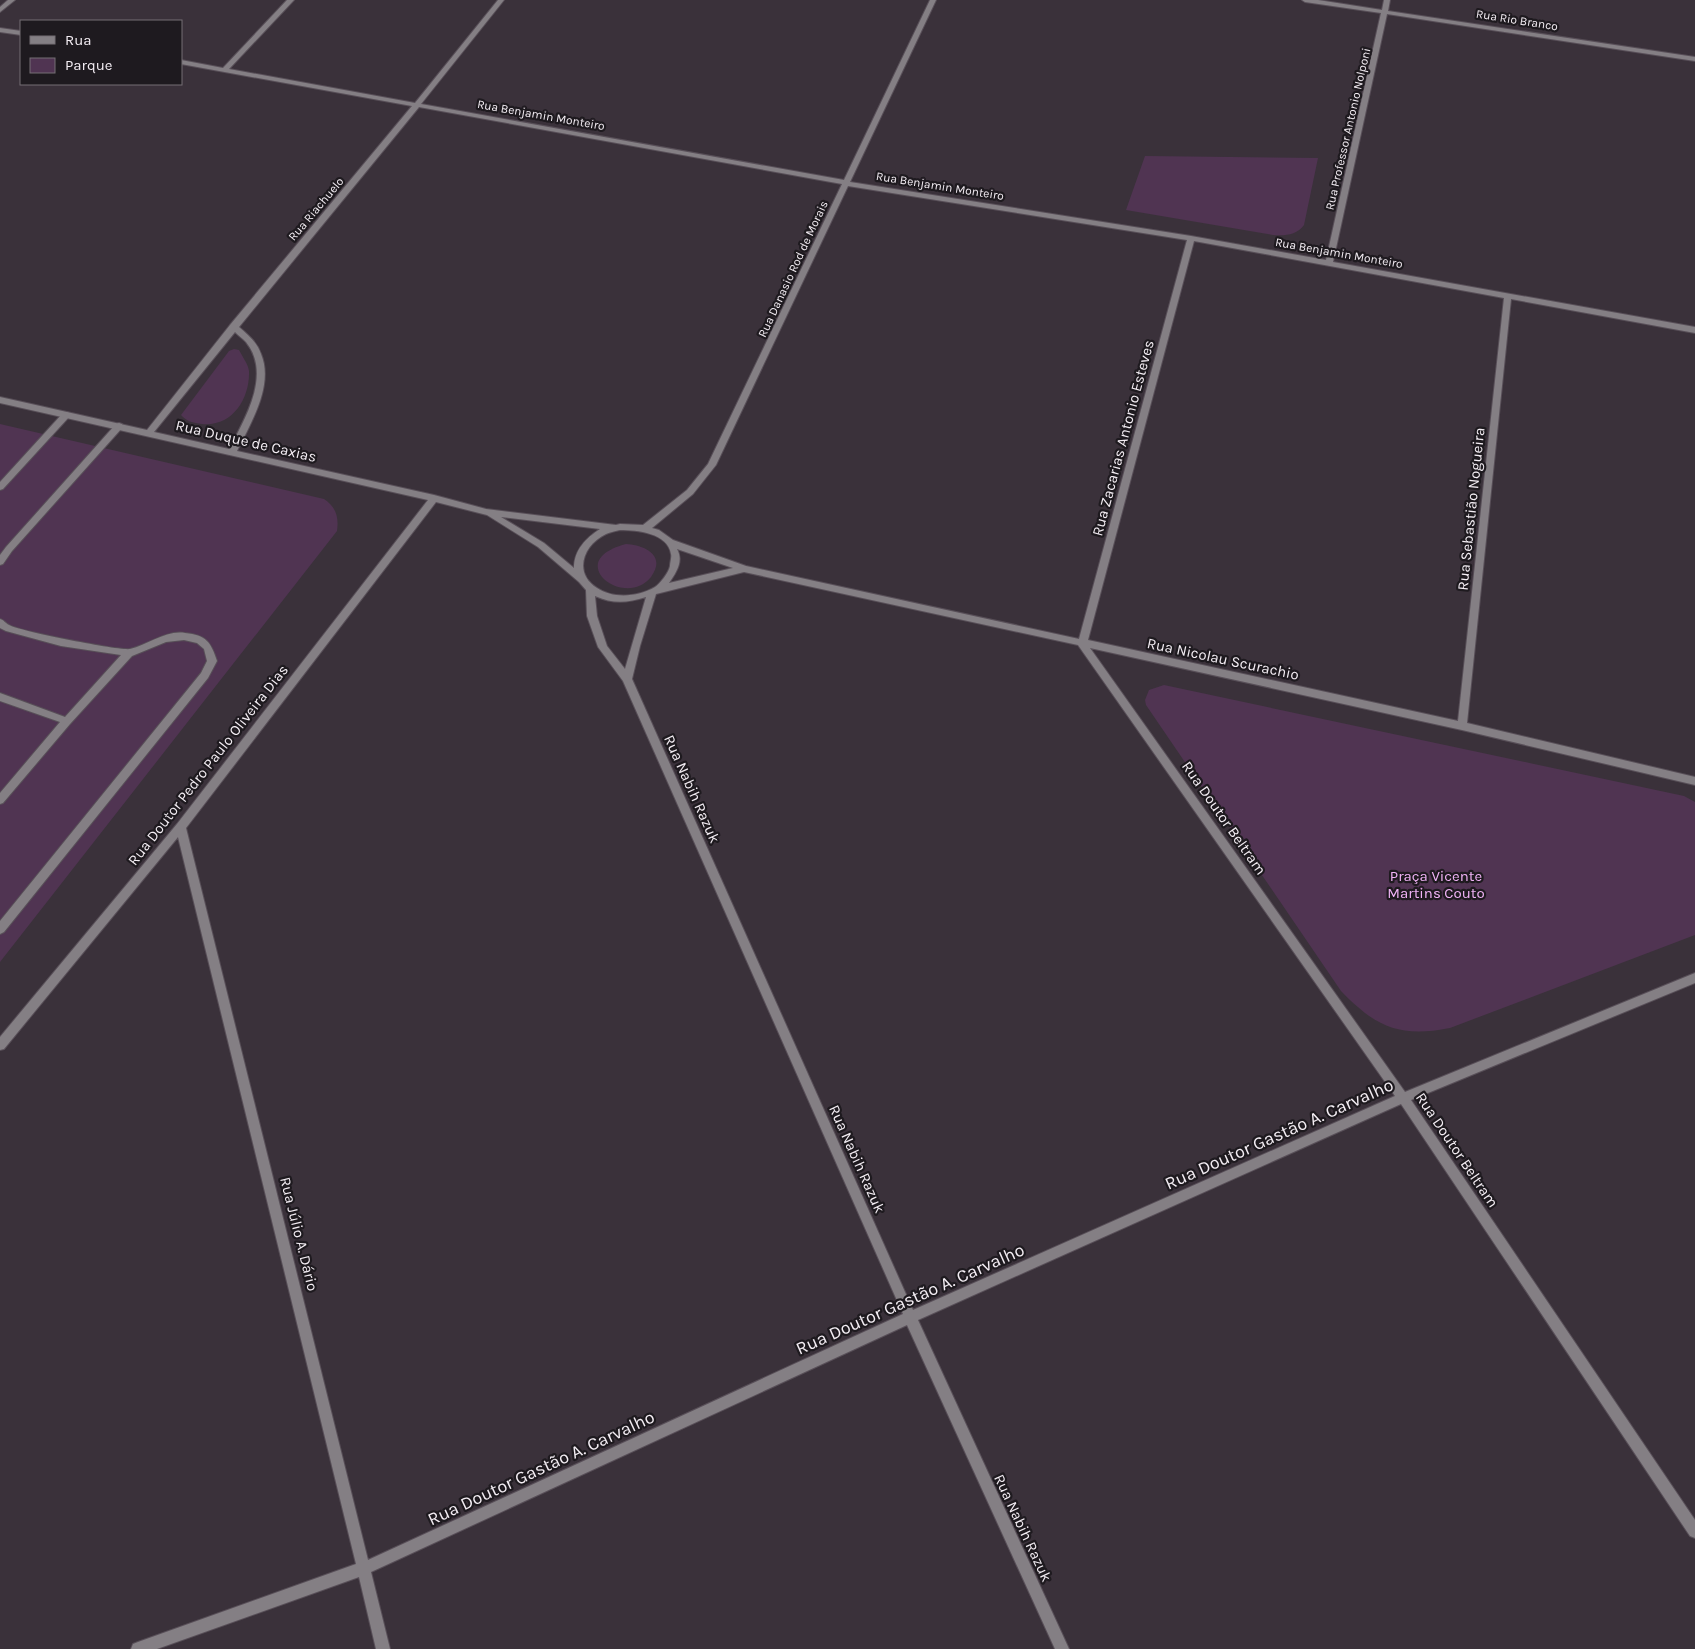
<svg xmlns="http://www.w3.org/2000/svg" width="1695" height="1649" viewBox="0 0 1695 1649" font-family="Karla,sans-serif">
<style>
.green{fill:#503452}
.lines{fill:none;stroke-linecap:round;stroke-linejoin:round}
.service-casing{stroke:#584f58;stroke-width:2}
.minor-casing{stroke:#584f58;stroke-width:2}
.service{fill:#847f84;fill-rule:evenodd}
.minor{fill:#847f84;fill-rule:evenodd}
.labels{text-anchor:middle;stroke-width:4.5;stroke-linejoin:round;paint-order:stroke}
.far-street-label{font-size:12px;fill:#f4eef4;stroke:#1e1a1f}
.street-label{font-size:15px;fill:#f4eef4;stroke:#1e1a1f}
.park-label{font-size:15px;fill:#f1b3f7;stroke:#1e1a1f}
.near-street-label{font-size:18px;fill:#f4eef4;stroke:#1e1a1f}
</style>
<rect width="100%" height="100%" fill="#3a313a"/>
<path class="green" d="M1145,156L1318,158L1304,225C1297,235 1285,236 1273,235L1126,210Z
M234,349L239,350C242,356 248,364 249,371C250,399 232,427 202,424C193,423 186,421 181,415L229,351Z
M0,424L324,499C336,507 339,517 337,531L0,962Z
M626,544C644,545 667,555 651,577C625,610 561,561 626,544Z
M1164,685L1684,796L1695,802V935L1450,1028C1399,1038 1376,1027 1341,991L1146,705L1145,700L1149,690Z"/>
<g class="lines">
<g class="service-casing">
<path id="service" d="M66,412L69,413V417L3,489L0,490V482L63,413Z
M119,423L122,424V428L12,551L3,564L0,565V555L6,547L116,424Z
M0,619C4,620 5,623 9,625C19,631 120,651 130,649C148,645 166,630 185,633C206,635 211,642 217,661L208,678L4,932L0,934V921L201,673L207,661L204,649L197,643L184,640L166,642L132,656L70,724L3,803L0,804V793L60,722L0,701V693L65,717L121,655L61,646L6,631L0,628Z"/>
</g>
<g class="minor-casing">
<path id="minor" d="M8,0H15L0,12V7Z
M287,0H294L229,69L415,103L498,0H504L421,104L844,180L930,0H936L850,182L1191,236L1326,260L1381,13L1305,2L1302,0H1318L1382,10L1384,0H1390L1388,11L1695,57V61L1387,14L1333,262L1695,327V333L1511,299L1467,723L1695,777V785L1462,730L1090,648L1405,1092L1695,973V983L1411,1100L1695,1520V1538L1690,1536L1401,1104L918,1320L1069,1649H1055L907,1325L371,1572L390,1649H376L359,1577L157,1649H131L133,1644L138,1642L356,1564L178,837L4,1049L0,1050V1037L177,824L428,500L0,403V397L147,430L230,325L412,106L181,64V60L223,68ZM419,107L842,184L708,464L687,490L643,525L620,524L616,525L486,509L434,495L237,451C251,423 274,385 261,354C257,342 248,335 239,327ZM848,186L1187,240L1079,639L746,566L673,540L659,530L652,528L693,494L716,465ZM1194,241L1504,298L1458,721L1088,640ZM235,332C238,335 243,339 246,342C272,374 245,419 229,449L154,432ZM436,502L487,515L538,547L579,582L586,590L587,616L598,647L623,681L903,1314L368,1560L186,828ZM501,517L600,529C586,538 574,550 574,568L544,543ZM620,530C637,530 668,533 671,554C672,557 670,562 670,566C669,572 660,584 655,587C638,597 613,599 597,588C573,573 583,545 606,534C610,532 616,531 620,530ZM677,549L733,568L669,583C676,573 684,561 677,549ZM744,572L1078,645L1395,1096L913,1310L632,679L640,646L656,594ZM595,596C613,604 627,603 646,597L625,669L607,646L597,616Z
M0,28L21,31V35L0,32Z"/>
</g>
<use href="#service" class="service"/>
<use href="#minor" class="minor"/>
</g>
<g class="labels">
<g class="far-street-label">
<text transform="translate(1517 20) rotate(9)" y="4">Rua Rio Branco</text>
<text transform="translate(541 115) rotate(10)" y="4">Rua Benjamin Monteiro</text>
<text transform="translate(1348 129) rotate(-77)" y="4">Rua Professor Antonio Nolponi</text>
<text transform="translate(940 186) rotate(9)" y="4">Rua Benjamin Monteiro</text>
<text transform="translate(316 209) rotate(-50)" y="4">Rua Riachuelo</text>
<text transform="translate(1339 253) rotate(10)" y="4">Rua Benjamin Monteiro</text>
<text transform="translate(793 269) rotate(-65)" y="4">Rua Danasio Rod de Morais</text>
</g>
<g class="street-label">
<text transform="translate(1123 438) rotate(-75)" y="5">Rua Zacarias Antonio Esteves</text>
<text transform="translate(246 441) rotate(13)" y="5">Rua Duque de Caxias</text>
<text transform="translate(1471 509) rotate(-84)" y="5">Rua Sebastião Nogueira</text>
<text transform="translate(1223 659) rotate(12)" y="5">Rua Nicolau Scurachio</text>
<text transform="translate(208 765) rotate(-52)" y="5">Rua Doutor Pedro Paulo Oliveira Dias</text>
<text transform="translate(692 789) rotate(66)" y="5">Rua Nabih Razuk</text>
<text transform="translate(1224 818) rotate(55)" y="5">Rua Doutor Beltram</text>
<text transform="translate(1457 1150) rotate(56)" y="5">Rua Doutor Beltram</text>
<text transform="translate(857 1159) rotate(66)" y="5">Rua Nabih Razuk</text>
<text transform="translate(299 1234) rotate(76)" y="5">Rua Júlio A. Dário</text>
<text transform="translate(1023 1528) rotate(65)" y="5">Rua Nabih Razuk</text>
</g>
<g class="park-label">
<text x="1436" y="881">Praça Vicente<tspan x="1436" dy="17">Martins Couto</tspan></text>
</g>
<g class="near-street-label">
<text transform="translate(1279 1134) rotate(-24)" y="6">Rua Doutor Gastão A. Carvalho</text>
<text transform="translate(910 1299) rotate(-24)" y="6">Rua Doutor Gastão A. Carvalho</text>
<text transform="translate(541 1468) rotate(-25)" y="6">Rua Doutor Gastão A. Carvalho</text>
</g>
</g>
<rect x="20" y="20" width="162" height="65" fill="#1e1a1f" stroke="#746f74"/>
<rect x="30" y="36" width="25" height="8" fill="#847f84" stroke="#746f74"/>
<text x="65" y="45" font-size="15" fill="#f4eef4">Rua</text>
<rect x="30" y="58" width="25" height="15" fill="#503452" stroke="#746f74"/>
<text x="65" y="70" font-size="15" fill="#f4eef4">Parque</text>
</svg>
